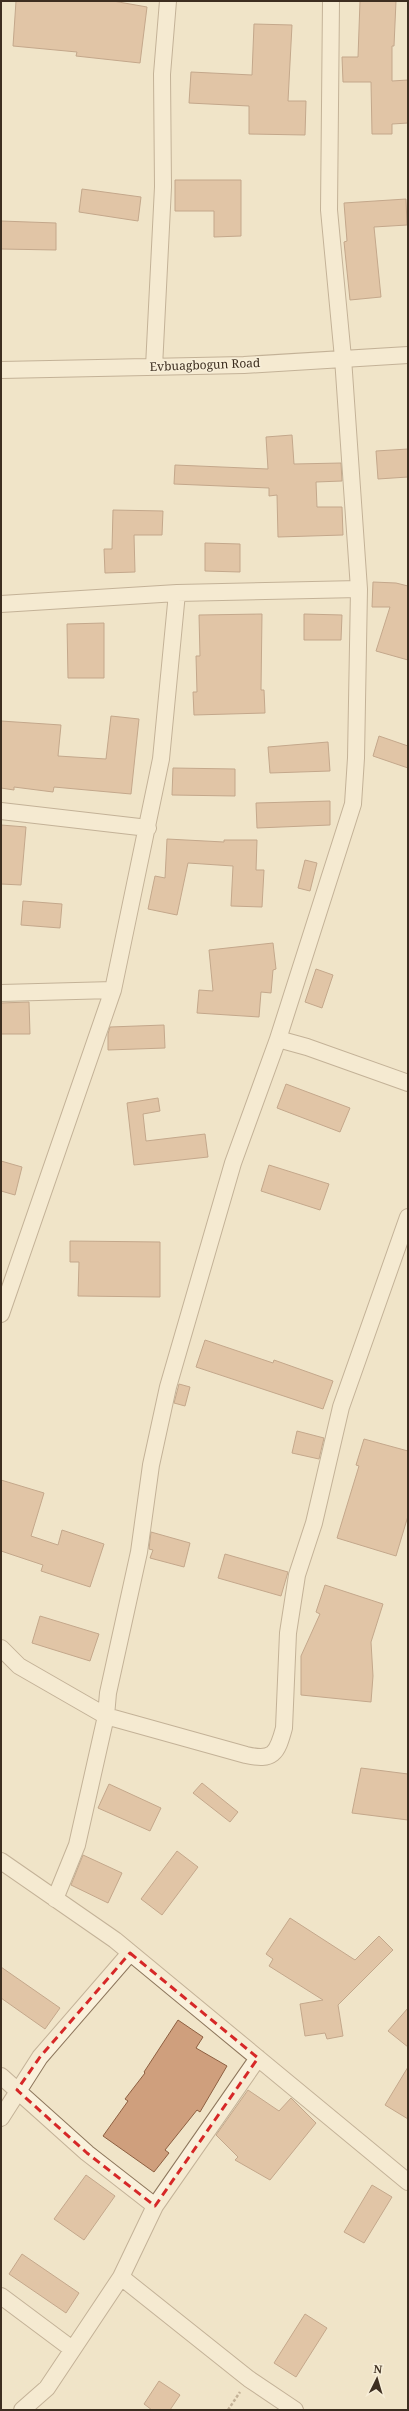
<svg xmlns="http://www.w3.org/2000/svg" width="409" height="2411" viewBox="0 0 409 2411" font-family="'Noto Serif',serif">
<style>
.building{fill:#cf9f7d;stroke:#8d5f41}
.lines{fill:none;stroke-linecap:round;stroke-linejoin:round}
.minor-casing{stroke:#8d765c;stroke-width:18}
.path{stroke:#8d765c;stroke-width:2.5;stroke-dasharray:3 2;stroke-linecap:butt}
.minor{stroke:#faf1dc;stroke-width:16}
.marked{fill:none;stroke:#d62828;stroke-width:3;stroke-dasharray:8 5;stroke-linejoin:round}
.labels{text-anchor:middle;stroke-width:3;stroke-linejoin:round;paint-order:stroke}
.street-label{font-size:12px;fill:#3d2e20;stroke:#f7eed8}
</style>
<rect width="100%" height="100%" fill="#f0e4c8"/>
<path class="building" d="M16,1H113L147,7L140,63L76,56L77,52L13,46Z
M360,1H396L394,46H392V81L408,80V123L392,124V134H372L371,82H343L342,57H358Z
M254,24L292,25L288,101H306L305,135L249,134V106L189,103L191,72L252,75Z
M175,180H241V236L214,237V211H175Z
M82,189L141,197L138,221L79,212Z
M406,199L407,225L374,227L381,297L350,300L344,242L347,241L344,203Z
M1,221L56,223V250L1,249Z
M292,435L294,464L341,463L342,481L316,482L317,507H342L343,535L278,537L277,495L269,496V488L174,484L175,465L268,469L266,437Z
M408,449V477L378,479L376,451Z
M113,510L163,511L162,535H134L135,572L105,573L104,549H112Z
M205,543L240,544V572L205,571Z
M373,582L396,583L408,586V660L376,651L390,607H372Z
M262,614L261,690H264L265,713L194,715L193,692H197L196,656H200L199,615Z
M304,614L342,615L341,640H304Z
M104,623V678H68L67,624Z
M111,716L139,719L131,794L54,787L53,792L14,787V790L1,788V721L61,725L58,756L106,759Z
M379,736L408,746V768L373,756Z
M328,742L330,771L270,773L268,747Z
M173,768L235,769V796L172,795Z
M330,801V825L257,828L256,803Z
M1,825L26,827L21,885L1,884Z
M167,839L224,842V840H257L256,870H264L262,907L231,906L233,866L188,863L177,915L148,909L155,876L165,878Z
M305,860L317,863L310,891L298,888Z
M23,901L62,904L60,928L21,925Z
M273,943L276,969L273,970L271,993L261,992L259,1017L197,1013L199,990L213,991L209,950Z
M316,969L333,975L322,1008L305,1002Z
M29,1002L30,1034H1V1003Z
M164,1025L165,1048L108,1050V1034L110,1027Z
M286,1084L350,1108L340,1132L277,1108Z
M158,1098L160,1111L143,1114L146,1141L205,1134L208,1157L134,1165L127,1103Z
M1,1161L22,1167L15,1195L1,1191Z
M269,1165L329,1184L320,1210L261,1191Z
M70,1241L160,1242V1297L78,1296L79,1262H70Z
M205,1340L273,1363L274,1360L333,1381L323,1409L196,1367Z
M179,1384L190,1387L185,1406L174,1403Z
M297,1431L324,1438L319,1459L292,1453Z
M364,1439L408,1451V1516L396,1556L337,1538L359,1466L356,1465Z
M1,1480L44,1493L31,1536L58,1545L62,1530L104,1544L90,1587L41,1571L43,1565L1,1551Z
M151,1532L190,1543L184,1567L150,1558L153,1550L149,1549Z
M225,1554L288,1572L281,1596L218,1578Z
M325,1585L383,1604L371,1642L373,1676L371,1702L301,1695V1656L320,1614L316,1612Z
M40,1616L99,1634L90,1661L32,1643Z
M361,1768L408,1774V1820L352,1813Z
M202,1783L238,1812L230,1822L193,1793Z
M109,1784L161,1808L150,1831L98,1808Z
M177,1851L198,1867L162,1915L141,1899Z
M83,1855L122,1873L108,1903L71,1885Z
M290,1918L355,1960L379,1936L393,1950L338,2005L343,2036L327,2039L325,2033L305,2036L300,2004L323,2000L269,1966L273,1959L266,1954Z
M1,1967L60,2008L45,2029L1,1998Z
M408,2008V2047L388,2031Z
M178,2020L203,2037L196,2048L227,2066L200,2112L197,2110L165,2150L169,2153L154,2172L103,2136L128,2101L125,2099L145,2073L144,2072Z
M408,2067V2119L385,2105Z
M248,2090L279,2111L291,2098L316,2123L270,2180L235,2160L238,2157L216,2135Z
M86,2175L115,2196L84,2240L54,2219Z
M372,2185L392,2197L364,2243L344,2232Z
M22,2254L79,2293L66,2313L9,2274Z
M305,2314L327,2328L296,2377L274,2363Z
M159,2381L180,2395L170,2410H152L144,2404Z"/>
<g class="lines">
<g class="minor-casing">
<path id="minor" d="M331,1L329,210L343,358L359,589L356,758L353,804L278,1039L307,1047L408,1083
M154,367L163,187L162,74L168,1
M1,370L244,365L408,355
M1,604L177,593L359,589
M1,811L148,828
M1,993L113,990
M1,1314L113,990L161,759L177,593
M1,1648L19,1666L106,1716L246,1755C273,1761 277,1754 284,1728L288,1633L297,1575L314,1523L341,1407L408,1217
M1,1861L115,1940L408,2182
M55,1899L77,1845L106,1716L108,1693L139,1552L151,1465L168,1387L233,1163L278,1039
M1,2076L87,2153L155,2206
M1,2118L40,2057L130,1953
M121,2277L249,2379L295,2410
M1,2296L72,2349
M22,2410L47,2388L121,2277L155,2206L258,2058"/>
</g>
<path class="path" d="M228,2410L240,2392"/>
<use href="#minor" class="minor"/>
</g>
<path d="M0 0H409V2411H0ZM130,1953L258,2058L155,2206L87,2153L17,2090L40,2057Z" fill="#f0e4c8" fill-opacity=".55" fill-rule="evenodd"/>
<path class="marked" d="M130,1953L258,2058L155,2206L87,2153L17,2090L40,2057Z"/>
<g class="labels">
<g class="street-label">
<text transform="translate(205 365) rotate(-2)" y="4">Evbuagbogun Road</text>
</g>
</g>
<rect width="409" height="2411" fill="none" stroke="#3d2e20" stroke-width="4"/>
<g transform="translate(377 2379) rotate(5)" stroke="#f7eed8" stroke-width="3" paint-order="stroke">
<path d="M0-3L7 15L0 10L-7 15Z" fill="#3d2e20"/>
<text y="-6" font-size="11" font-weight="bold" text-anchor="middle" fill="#3d2e20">N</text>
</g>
</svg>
